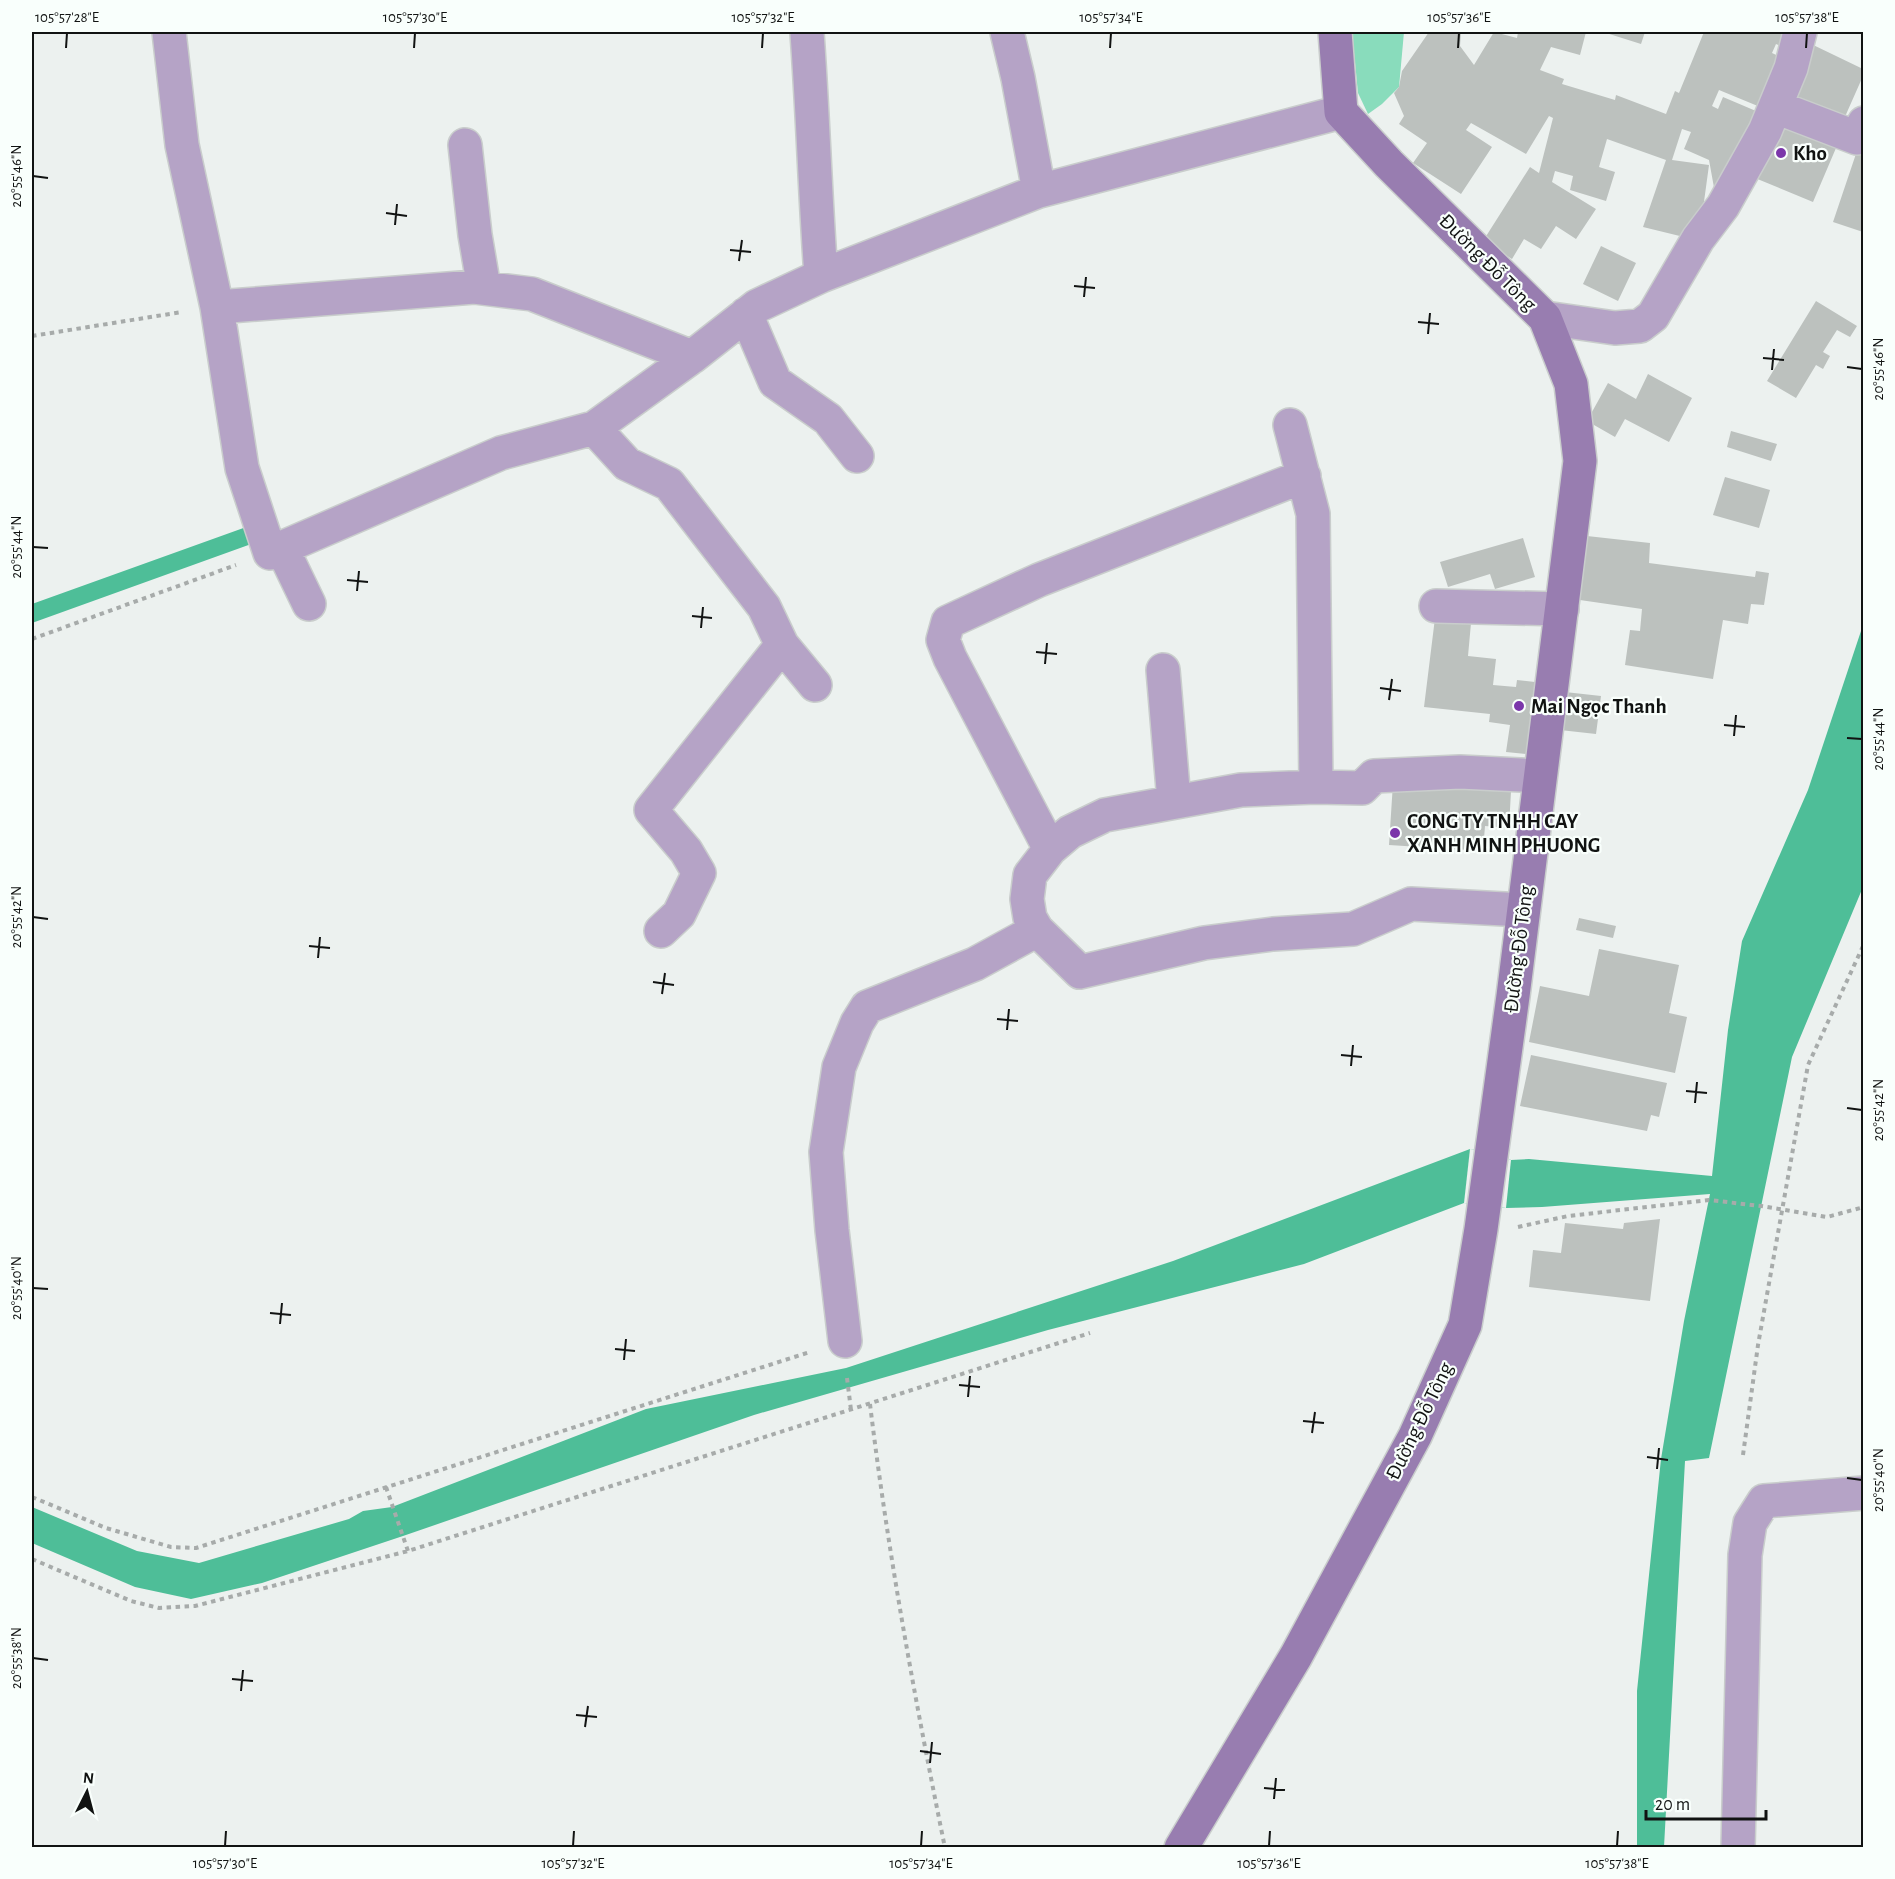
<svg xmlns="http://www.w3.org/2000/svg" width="1895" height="1879" viewBox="0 0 1895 1879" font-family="'Alegreya Sans',sans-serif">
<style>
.green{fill:#89dcbc}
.water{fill:#4ebe98}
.pier{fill:#ecf1ef}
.building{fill:#bcc1be}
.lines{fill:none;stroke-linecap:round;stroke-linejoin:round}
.minor-casing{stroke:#c9cdcc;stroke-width:36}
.secondary-casing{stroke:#c9cdcc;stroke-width:36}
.path{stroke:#a7abaa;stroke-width:4;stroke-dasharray:4.5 4.5;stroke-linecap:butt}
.minor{stroke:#b5a3c6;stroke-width:33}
.secondary{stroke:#987db0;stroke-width:33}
.ticks{fill:none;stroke:#111312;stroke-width:2}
.poi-dot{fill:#7b36aa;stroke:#f9fffc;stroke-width:2}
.labels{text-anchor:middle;stroke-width:4.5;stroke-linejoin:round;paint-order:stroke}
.poi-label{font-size:21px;font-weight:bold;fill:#111312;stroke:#f9fffc;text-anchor:start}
.street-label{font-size:21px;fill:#111312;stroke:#f9fffc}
.neatline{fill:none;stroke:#111312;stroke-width:2}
.ticks-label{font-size:15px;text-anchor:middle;fill:#111312}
</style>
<rect width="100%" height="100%" fill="#ecf1ef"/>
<path class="green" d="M1352,32H1404L1399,87L1382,104L1368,114L1358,93Z"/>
<path class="water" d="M249,526L254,543L32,623V604Z
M1863,625V887L1792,1057L1709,1458L1685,1461L1664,1847H1637V1691L1661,1459L1684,1321L1710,1194L1542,1207L1506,1208L1464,1203L1304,1264L1048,1330L754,1415L403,1536L262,1583L191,1599L135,1587L32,1543V1507L137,1551L199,1563L349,1519L363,1511L392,1507L646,1409L846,1368L1173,1261L1470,1149L1491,1151L1511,1160L1529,1159L1712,1176L1728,1030L1742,941L1808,790Z"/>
<path class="pier" d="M1470,1149L1491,1151L1511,1160L1506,1208L1464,1203Z"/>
<path class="building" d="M1429,32H1461L1460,46L1474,65L1494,32L1517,38L1518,32H1586L1580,55L1551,47L1540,70L1564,79L1562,84L1615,100L1616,95L1666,114L1675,91L1679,93L1704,32H1795L1788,49L1776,44L1772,53L1787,60L1765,109L1719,90L1712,106L1718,109L1723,97L1763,114L1715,193L1709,160L1684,149L1691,132L1682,129L1672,160L1709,165L1703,209L1688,238L1643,227L1666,160L1607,139L1599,167L1615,172L1606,201L1570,190L1573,176L1555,171L1552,182L1596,209L1576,239L1556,226L1541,249L1524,239L1512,259L1483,241L1530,167L1539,173L1553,118L1549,116L1526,154L1471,123L1466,130L1492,147L1461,194L1413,163L1427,143L1399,124L1404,116L1394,93L1399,87L1402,71Z
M1603,32H1645L1641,44Z
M1807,42L1863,69V76L1840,128L1780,101Z
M1781,118L1839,141L1813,202L1755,178Z
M1863,133V232L1833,222Z
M1601,246L1636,263L1618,301L1583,284Z
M1816,301L1857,326L1850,337L1837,330L1823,352L1830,356L1823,369L1816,365L1796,398L1767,381Z
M1648,374L1692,398L1669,442L1625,419L1615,437L1587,421L1608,383L1636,399Z
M1731,431L1777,444L1771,461L1727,447Z
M1725,477L1770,490L1759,528L1713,515Z
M1578,535L1650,543L1649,563L1755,577L1756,571L1769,573L1764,605L1751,604L1748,624L1723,620L1713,679L1625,665L1630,630L1640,631L1642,609L1573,599Z
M1523,538L1535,577L1495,589L1490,574L1448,587L1440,562Z
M1435,618L1471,623L1468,656L1496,659L1493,685L1516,687L1517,680L1535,682L1527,754L1506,752L1510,725L1489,722L1490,714L1424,707Z
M1565,692L1601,696L1596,734L1560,730Z
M1393,783L1511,791L1509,828L1485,826L1483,851L1389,845Z
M1579,918L1616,926L1613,938L1576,930Z
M1599,949L1679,965L1669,1013L1687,1017L1675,1073L1529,1042L1540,986L1589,996Z
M1531,1055L1667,1083L1659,1117L1651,1115L1647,1131L1520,1106Z
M1660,1219L1650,1301L1529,1287L1533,1250L1561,1253L1565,1223L1623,1229L1624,1223Z"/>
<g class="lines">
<g class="minor-casing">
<path id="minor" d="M169,32L182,145L217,307L242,468L270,553L501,453L594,428L692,357L757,306L821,276L1039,191L1341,112
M1007,32L1018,78L1039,191
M807,33C813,114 815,195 821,276
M1776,107L1857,138L1864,123
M465,145L475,235L484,288
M217,307L474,287L532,294L692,357
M746,314L775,382L828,419L857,456
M1545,318L1615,328L1640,326L1653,316L1698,239L1723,206L1765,131L1791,68L1800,32
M1290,425L1313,514L1316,787
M594,428L627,464L669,484L764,607L782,645L815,685
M282,548L309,604
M1436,606L1562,609
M1163,670L1174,801
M1050,849L950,658L943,640L948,622L1039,580L1304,476
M1037,930L1080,972L1204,943L1273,934L1353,929L1411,904L1523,910
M661,931L679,914L699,873L686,851L651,810L782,645
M845,1341L832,1230L826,1152L839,1067L857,1023L867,1007L975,964L1037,930L1030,918L1027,899L1030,875L1050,849L1070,832L1105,815L1241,790L1316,787L1362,788L1374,776L1460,772L1539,776
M1738,1848L1745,1555L1750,1523L1764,1501L1864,1493"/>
</g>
<g class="secondary-casing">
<path id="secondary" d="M1181,1848L1296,1656L1415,1436L1465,1325L1481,1229L1513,996L1580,461L1571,384L1545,318L1389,164L1341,112L1335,32"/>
</g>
<path class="path" d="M32,336L182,312
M32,639L236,565
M1518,1227L1568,1216L1709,1200L1761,1206L1827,1217L1864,1207
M847,1378L851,1410
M870,1404C888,1553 915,1700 945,1848
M1743,1455L1758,1345L1808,1065L1864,944
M386,1487L408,1551
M32,1497L106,1528L171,1547L196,1548L810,1352
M32,1559L131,1601L159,1608L195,1606L408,1551L1090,1333"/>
<use href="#minor" class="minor"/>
<use href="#secondary" class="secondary"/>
</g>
<path class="ticks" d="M66,48L67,33M414,48L415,33M762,48L763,33M1110,48L1111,33M1458,48L1459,33M1806,48L1807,33M33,176L48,178M386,213L407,216M395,225L397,204M730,250L751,252M739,261L742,240M1074,286L1095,288M1084,297L1086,277M1418,322L1439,324M1428,334L1430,313M1763,358L1784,360M1847,367L1862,369M1772,370L1774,349M33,547L48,548M347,580L368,582M357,591L359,571M692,616L712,618M701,628L703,607M1036,652L1057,654M1045,664L1047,643M1380,688L1401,691M1389,700L1392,679M1724,725L1745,727M1734,736L1736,715M1847,738L1862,739M33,917L48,919M309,946L330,948M318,958L320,937M653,982L674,985M662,994L665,973M997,1019L1018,1021M1007,1030L1009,1009M1341,1055L1362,1057M1351,1066L1353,1045M1686,1091L1707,1093M1695,1103L1697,1082M1847,1108L1862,1110M33,1288L48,1289M270,1313L291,1315M280,1324L282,1303M615,1349L635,1351M624,1360L626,1339M959,1385L980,1387M968,1397L970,1376M1303,1421L1324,1423M1312,1433L1315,1412M1647,1457L1668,1460M1657,1469L1659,1448M1847,1478L1862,1480M33,1658L48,1660M232,1679L253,1681M241,1691L243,1670M576,1715L597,1717M585,1727L588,1706M920,1751L941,1754M930,1763L932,1742M1264,1788L1285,1790M1274,1799L1276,1778M225,1846L226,1831M573,1846L574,1831M921,1846L922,1831M1269,1846L1270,1831M1617,1846L1618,1831"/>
<g class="poi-dot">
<circle cx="1781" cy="153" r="6"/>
<circle cx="1519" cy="706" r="6"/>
<circle cx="1395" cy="833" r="6"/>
</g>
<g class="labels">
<g class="poi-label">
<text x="1793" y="160">Kho</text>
<text x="1531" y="713">Mai Ngọc Thanh</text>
<text x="1407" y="828">CONG TY TNHH CAY<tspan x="1407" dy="24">XANH MINH PHUONG</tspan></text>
</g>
<g class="street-label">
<text transform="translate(1488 262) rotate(45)" y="7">Đường Đỗ Tông</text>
<text transform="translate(1518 949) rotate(-83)" y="7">Đường Đỗ Tông</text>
<text transform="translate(1419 1421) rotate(-64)" y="7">Đường Đỗ Tông</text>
</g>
</g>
<rect width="1895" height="1879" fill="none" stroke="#f9fffc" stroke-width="66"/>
<g transform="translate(87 1792) rotate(6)" stroke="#f9fffc" stroke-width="4.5" paint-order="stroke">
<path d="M0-4.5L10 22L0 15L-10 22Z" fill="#111312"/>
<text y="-9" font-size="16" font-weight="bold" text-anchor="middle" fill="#111312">N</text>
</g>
<path d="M1646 1810v9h120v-9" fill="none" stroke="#111312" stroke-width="3"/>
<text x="1655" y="1810" font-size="18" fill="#111312" stroke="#f9fffc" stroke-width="4.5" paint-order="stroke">20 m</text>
<rect x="33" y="33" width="1829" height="1813" class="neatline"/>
<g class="ticks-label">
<text x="67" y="22">105°57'28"E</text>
<text x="415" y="22">105°57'30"E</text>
<text x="763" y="22">105°57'32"E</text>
<text x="1111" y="22">105°57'34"E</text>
<text x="1459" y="22">105°57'36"E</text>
<text x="1807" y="22">105°57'38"E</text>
<text transform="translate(16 176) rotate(-90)" y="5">20°55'46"N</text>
<text transform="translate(1878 369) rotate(-90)" y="5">20°55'46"N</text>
<text transform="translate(16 547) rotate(-90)" y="5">20°55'44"N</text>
<text transform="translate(1878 739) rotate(-90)" y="5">20°55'44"N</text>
<text transform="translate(16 917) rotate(-90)" y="5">20°55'42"N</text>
<text transform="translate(1878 1110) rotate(-90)" y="5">20°55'42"N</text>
<text transform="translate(16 1288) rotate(-90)" y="5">20°55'40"N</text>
<text transform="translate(1878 1480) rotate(-90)" y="5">20°55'40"N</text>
<text transform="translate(16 1658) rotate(-90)" y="5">20°55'38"N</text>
<text x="225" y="1868">105°57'30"E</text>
<text x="573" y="1868">105°57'32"E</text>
<text x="921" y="1868">105°57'34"E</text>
<text x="1269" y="1868">105°57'36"E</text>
<text x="1617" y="1868">105°57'38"E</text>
</g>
</svg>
